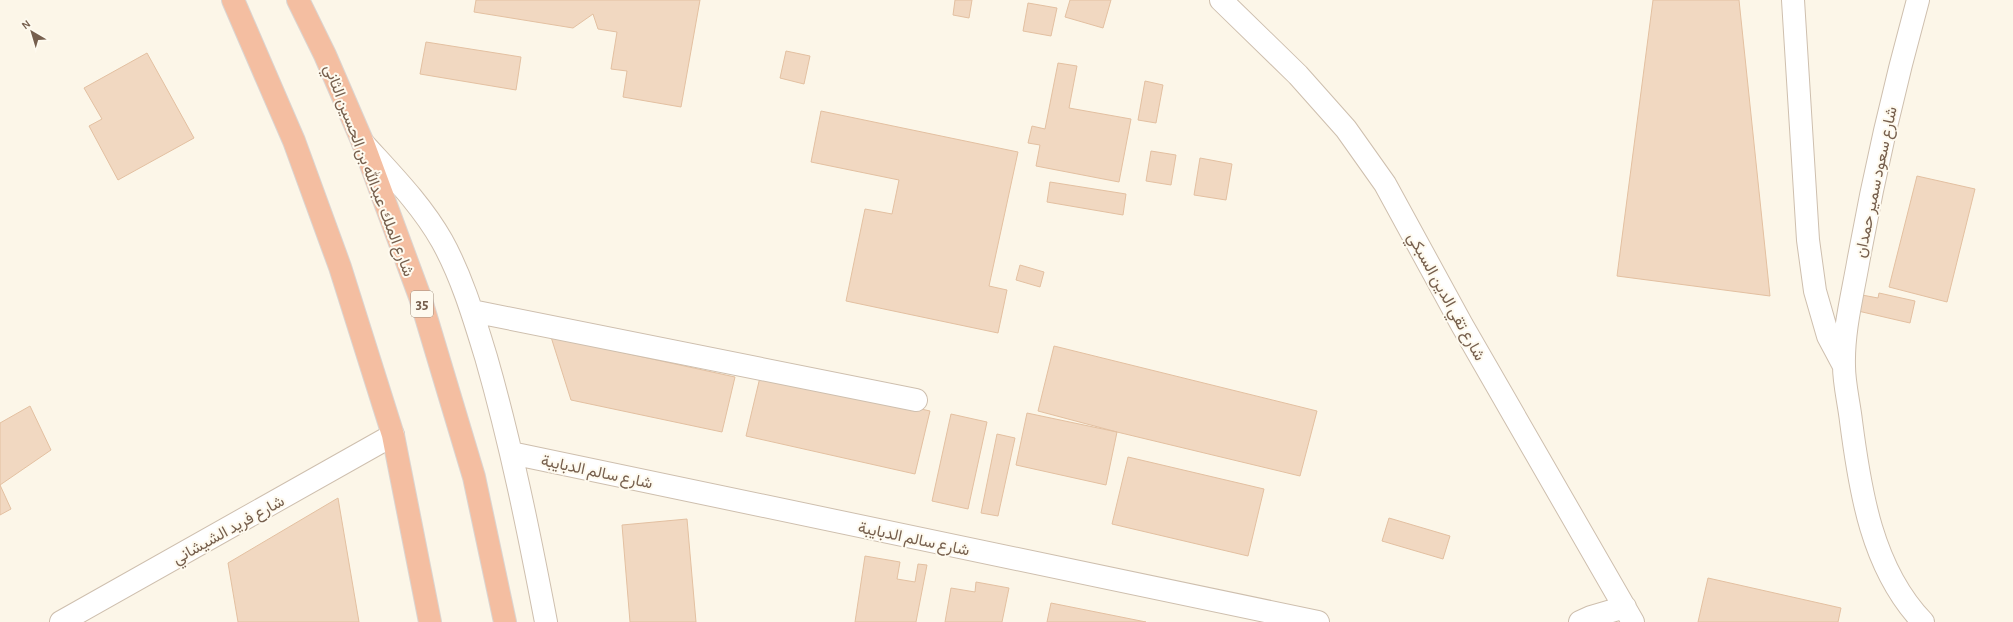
<svg xmlns="http://www.w3.org/2000/svg" width="2013" height="622" viewBox="0 0 2013 622" font-family="'Alegreya Sans',Vazirmatn,sans-serif">
<style>
.building{fill:#f1d8c1;stroke:#e3c0a1}
.lines{fill:none;stroke-linecap:round;stroke-linejoin:round}
.minor-casing{stroke:#cebfae;stroke-width:24}
.highway-casing{stroke:#dbd5d1;stroke-width:24}
.minor{stroke:#fff;stroke-width:22}
.highway{stroke:#f4bea1;stroke-width:22}
.labels{text-anchor:middle;stroke-width:4;stroke-linejoin:round;paint-order:stroke}
.shield{fill:#fefaef;stroke:#9f8e7e;stroke-width:1}
.shield-label{font-size:15px;font-weight:bold;fill:#765f4d}
.street-label{font-size:16px;fill:#765f4d;stroke:#fefaef}
</style>
<rect width="100%" height="100%" fill="#fcf6e8"/>
<path class="building" d="M476,0H700L681,107L623,97L627,71L611,69L617,32L598,29L593,14L573,28L474,12Z
M955,0H972L969,18L953,15Z
M1070,0H1111L1103,28L1065,17Z
M1653,0H1739L1770,296L1617,276Z
M1028,3L1057,8L1051,36L1023,31Z
M426,42L521,57L516,90L420,74Z
M786,51L810,56L804,84L780,78Z
M147,53L194,138L118,180L89,126L102,119L84,88Z
M1058,63L1077,66L1069,108L1131,119L1119,182L1036,166L1040,145L1028,143L1032,126L1045,129Z
M1145,81L1163,85L1156,123L1138,120Z
M821,111L1018,152L989,286L1007,290L998,333L846,301L865,209L892,214L899,180L811,162Z
M1151,151L1176,155L1171,185L1146,181Z
M1200,158L1232,164L1226,200L1194,195Z
M1917,176L1975,189L1947,302L1889,287Z
M1050,182L1126,194L1123,215L1047,202Z
M1020,265L1044,272L1040,287L1016,280Z
M1879,293L1915,301L1910,323L1858,311L1862,295L1878,298Z
M551,337L735,377L722,432L571,400Z
M1054,346L1317,411L1300,476L1117,432L1038,411Z
M761,373L930,411L915,474L746,436Z
M30,406L51,450L0,485L11,509L0,515V423Z
M1027,413L1117,432L1106,485L1016,465Z
M951,414L987,422L968,509L932,501Z
M997,434L1015,438L998,516L981,513Z
M1128,457L1264,489L1248,556L1112,524Z
M338,498L359,622H238L228,563Z
M1389,518L1450,536L1443,559L1382,541Z
M687,519L696,622H630L622,525Z
M865,556L900,562L897,579L915,582L918,564L927,565L916,622H855Z
M1708,578L1841,608L1838,622H1698Z
M976,582L1009,588L1002,622H945L951,588L975,592Z
M1051,603L1146,622H1047Z"/>
<g class="lines">
<g class="minor-casing">
<path id="minor" d="M1221,0L1298,75L1346,129L1385,184L1462,325L1633,622
M1793,0L1808,240L1815,291L1828,336L1844,366
M1918,0C1894,87 1874,174 1858,263C1852,297 1843,332 1844,366C1844,384 1849,403 1851,421C1860,491 1872,569 1923,622
M363,143C391,174 421,204 442,241C462,277 474,318 486,357C511,444 529,533 546,622
M472,311L916,400
M511,453L1318,622
M61,622L393,435
M1580,622L1591,617L1625,607"/>
</g>
<g class="highway-casing">
<path id="highway" d="M233,0L294,141L340,267L393,435L430,622
M298,0L325,55L363,143L420,297L474,477L505,622"/>
</g>
<use href="#minor" class="minor"/>
<use href="#highway" class="highway"/>
</g>
<g class="labels">
<rect class="shield" x="411" y="291" width="22" height="26" rx="3"/>
<g class="shield-label">
<text x="422" y="309">35</text>
</g>
<g class="street-label">
<text transform="translate(370 170) rotate(69)" y="6">شارع الملك عبدالله بن الحسين الثاني</text>
<text transform="translate(1875 182) rotate(-78)" y="6">شارع سعود سمير حمدان</text>
<text transform="translate(1447 296) rotate(61)" y="6">شارع تقي الدين السبكي</text>
<text transform="translate(597 471) rotate(12)" y="6">شارع سالم الدبايبة</text>
<text transform="translate(228 529) rotate(-29)" y="6">شارع فريد الشيشاني</text>
<text transform="translate(914 538) rotate(12)" y="6">شارع سالم الدبايبة</text>
</g>
</g>
<g transform="translate(32 32) rotate(322)" stroke="#fefaef" stroke-width="3" paint-order="stroke">
<path d="M0-3L7 15L0 10L-7 15Z" fill="#765f4d"/>
<text y="-6" font-size="11" font-weight="bold" text-anchor="middle" fill="#765f4d">N</text>
</g>
</svg>
